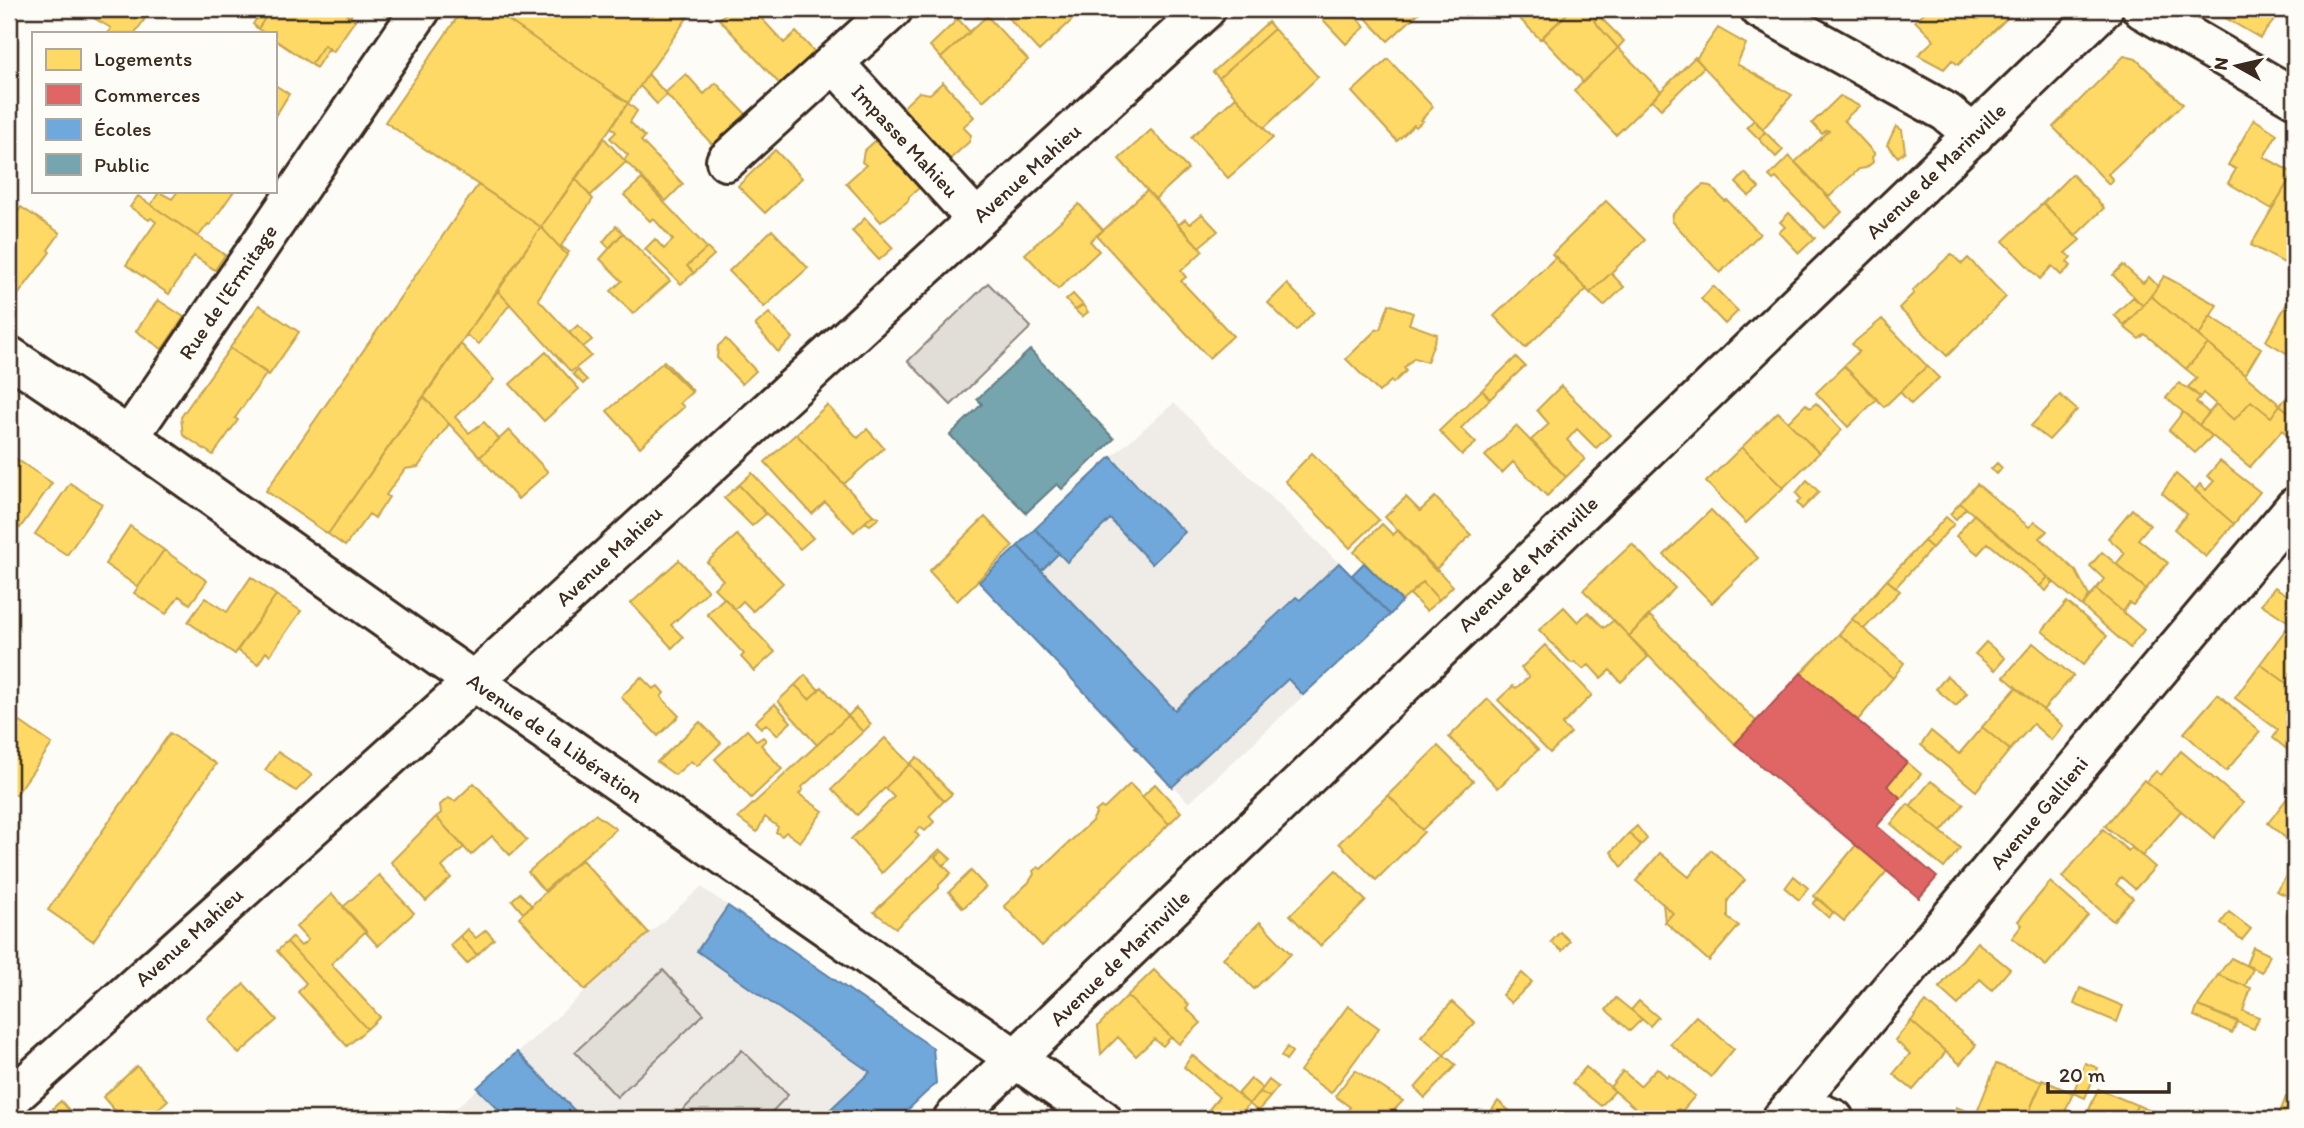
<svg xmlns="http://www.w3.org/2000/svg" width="2304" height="1128" viewBox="0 0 2304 1128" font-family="Itim,sans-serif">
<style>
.built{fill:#efece7}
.green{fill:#e1ded7;stroke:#8e847a;stroke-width:2}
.homes{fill:#ffd966;stroke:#c4a450;stroke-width:2}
.shops{fill:#e06666;stroke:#ae5450;stroke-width:2}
.schools{fill:#6fa8dc;stroke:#5f82a3;stroke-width:2}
.public{fill:#76a5af;stroke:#648084;stroke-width:2}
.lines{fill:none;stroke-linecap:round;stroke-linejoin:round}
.street-casing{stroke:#3b2a1e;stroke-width:44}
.secondary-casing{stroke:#3b2a1e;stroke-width:44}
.street{stroke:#fdfcf7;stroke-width:38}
.secondary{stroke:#fdfcf7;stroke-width:38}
.labels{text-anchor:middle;stroke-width:7;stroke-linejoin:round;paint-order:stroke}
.street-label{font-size:21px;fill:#3b2a1e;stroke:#fdfcf7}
</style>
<rect width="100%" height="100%" fill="#fdfcf7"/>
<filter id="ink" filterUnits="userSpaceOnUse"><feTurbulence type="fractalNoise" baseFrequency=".0143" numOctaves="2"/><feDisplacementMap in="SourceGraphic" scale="14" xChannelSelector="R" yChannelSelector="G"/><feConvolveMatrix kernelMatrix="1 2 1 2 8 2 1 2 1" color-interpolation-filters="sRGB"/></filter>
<g filter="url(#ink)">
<path class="built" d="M1174,403L1339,563L1390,615L1189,803L979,582L1111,457Z
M701,887L933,1048L936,1083L898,1119H444Z"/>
<path class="green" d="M988,283L1031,327L951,405L908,361Z
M663,970L704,1014L617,1097L575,1052Z
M742,1050L788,1095L765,1119H674Z"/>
<path class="homes" d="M78,9H125L144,20L135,33H108L111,28Z
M125,9H150L144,20Z
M263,9H271L258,29L253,24Z
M271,9H348L345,13L355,20L333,52L324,45L311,64L275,40V33H265L258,29Z
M348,9H355L350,17L345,13Z
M463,9H492L628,103L541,227L385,122Z
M492,9H674L687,18L628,103Z
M674,9H694L687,18Z
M731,9H753L784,43L796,32L824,62L788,93L719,19Z
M1000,9H1084L1039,51Z
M1313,9H1348L1365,27L1346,44Z
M1357,9H1423L1388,41Z
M1510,9H1572L1540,39Z
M1572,9H1588L1598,17L1594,21L1618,48L1582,83L1581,79L1542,38Z
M1928,9H2017L1958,65L1952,60L1944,69L1918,55L1934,40L1915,21Z
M2210,9H2283L2260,38Z
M987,16L1028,60L983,101L941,58Z
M1599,16L1624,41L1618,48L1594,21Z
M958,19L970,32L941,58L930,46Z
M1268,22L1274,29L1219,78L1213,72Z
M1718,28L1746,44L1737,64L1792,95L1763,129L1696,59Z
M1274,29L1318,77L1264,128L1219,78Z
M324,45L329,48L316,68L311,64Z
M1618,48L1661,91L1616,135L1574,91Z
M2124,56L2136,59L2183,104L2108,174L2113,180L2109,184L2053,127Z
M1695,57L1704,67L1661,109L1652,100Z
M1388,59L1433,107L1421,120L1423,121L1416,127L1414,125L1397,141L1352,92Z
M648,74L667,95L657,104L640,86Z
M686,74L704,94L716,83L747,115L719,142L721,154L665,93Z
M943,82L974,117L963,127L971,135L969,142L941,167L894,116L919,92L930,94Z
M275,85L289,94L275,117Z
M1840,96L1859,106L1844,120L1875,154L1872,157L1873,162L1866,168L1859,169L1829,197L1795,162L1829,131L1827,130L1822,134L1812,123Z
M1236,97L1273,138L1228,178L1191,137Z
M628,103L637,111L630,122L645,137L641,141L683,184L666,201L624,160L628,155L610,138L616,132L611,127Z
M2254,119L2277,134L2264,157L2293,173L2272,209L2228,183L2236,169L2228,165Z
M1754,120L1765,132L1759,139L1747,127Z
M1896,126L1902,130L1905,151L1898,157L1887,145Z
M1151,130L1188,169L1155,199L1119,159Z
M885,132L922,173L913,181L919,188L909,197L908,201L881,222L846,183L866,165L862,162L864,151Z
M1765,132L1783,150L1776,157L1759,139Z
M604,138L626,162L590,196L576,179Z
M775,150L802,178L765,213L738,186Z
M1789,156L1842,212L1825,228L1776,178L1773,180L1769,176Z
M1745,173L1759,188L1749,196L1736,183Z
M2072,174L2104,208L2075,236L2043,203Z
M576,179L593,199L561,246L569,252L567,255L541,227Z
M642,179L707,248L687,266L694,273L681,284L645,249L655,239L664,249L673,240L653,218L650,221L624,195Z
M2288,182L2295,186V245L2284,263L2251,245Z
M478,185L541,227L328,534L266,491Z
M1703,185L1710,186L1725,201L1727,200L1760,234L1720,273L1672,221L1673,214Z
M1147,190L1203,251L1181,271L1186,277L1181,281L1233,336L1209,358L1097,236Z
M178,191H234L210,225L208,224L198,237L151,205L159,192L172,199Z
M138,196L225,255L215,270L194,256L169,294L126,265L156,222L151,218L149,220L130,207Z
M1606,201L1645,240L1590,293L1552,254Z
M2043,203L2080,240L2065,253L2071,257L2067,262L2071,266L2061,275L2052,266L2040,279L2003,241Z
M1079,204L1103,230L1090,241L1099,251L1058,289L1025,254Z
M21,207L60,233L48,250L50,252L9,307V226Z
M1789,213L1815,238L1799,253L1779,232L1785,227L1780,222Z
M1202,214L1218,231L1199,247L1178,225L1185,219L1190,224Z
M865,218L893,248L879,260L852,231Z
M616,226L623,233L609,248L603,242Z
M541,227L567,255L538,299L591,356L571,372L498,291Z
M772,230L808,268L764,307L729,271Z
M623,233L670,281L633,314L611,291L622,281L600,259Z
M707,248L714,255L694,273L687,266Z
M1951,254L1962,264L1968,258L2006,297L1947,356L1899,308L1914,293L1912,291Z
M1556,257L1587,289L1525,348L1494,316Z
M2123,265L2143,283L2149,277L2158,286L2143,306L2113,275Z
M1611,273L1624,287L1604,306L1590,293Z
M2164,276L2217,305L2199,336L2151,296Z
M1287,284L1314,312L1296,331L1268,303Z
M1713,286L1738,311L1725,324L1701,299Z
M498,291L510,304L479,344L466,335Z
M2294,291L2295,292V358L2266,341Z
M1073,294L1083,305L1075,310L1066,300Z
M2151,296L2208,344L2186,369L2145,334L2139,339L2124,327Z
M2133,297L2143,306L2124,325L2114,315Z
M158,300L184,317L162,349L136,331Z
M1389,304L1413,313L1409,324L1437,334L1427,362L1414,358L1404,368L1406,371L1393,383L1391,381L1379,392L1346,359L1376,330L1380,329Z
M259,305L299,332L269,375L230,348Z
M1083,305L1088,312L1082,317L1075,310Z
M769,313L793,338L778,352L755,325Z
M2210,316L2261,348L2245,375L2199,336Z
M1882,319L1927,366L1884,407L1844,366L1859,351L1852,344Z
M578,325L592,340L583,347L569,333Z
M726,339L756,371L742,384L717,358L718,346Z
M461,344L494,380L455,417L469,433L484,422L499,439L480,457L424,397Z
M2208,344L2280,405L2271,417L2251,401L2234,420L2203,393L2200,397L2188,387L2197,378L2186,369Z
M230,348L267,373L235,418L238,420L213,455L183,435L181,417Z
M546,352L579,389L544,421L510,384Z
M1516,357L1525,366L1490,399L1482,390Z
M664,361L693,391L662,363Z
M662,363L692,392L680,403L684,407L640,447L607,411Z
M1844,366L1877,399L1848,427L1816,393Z
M1927,366L1939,378L1911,404L1900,392Z
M577,370L587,380L583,384L573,374Z
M2179,383L2200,397L2196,402L2209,413L2199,425L2166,398Z
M1561,386L1610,435L1596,448L1577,429L1567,440L1585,459L1566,477L1531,440L1549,424L1537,410Z
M1482,390L1490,399L1461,428L1476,443L1462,455L1439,431Z
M2293,390L2295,392V417L2280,405Z
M2060,395L2077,410L2049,440L2031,426Z
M424,397L449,424L418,467L405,469L386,495L389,497L375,518L369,514L345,546L328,534Z
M2251,401L2271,417L2280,405L2295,417V441L2282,430L2250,467L2199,425L2216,404L2234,420Z
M1816,403L1842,430L1819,453L1788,422L1806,404L1810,408Z
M827,405L858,438L867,429L884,448L844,484L796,434Z
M1778,412L1819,453L1783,488L1742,447Z
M2183,412L2212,436L2195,453L2169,430Z
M1516,426L1566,477L1547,496L1513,462L1502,473L1485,456Z
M509,430L548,472L518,499L480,457Z
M796,434L873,515L854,532L825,502L812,514L765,462Z
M1742,447L1783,488L1746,523L1706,482Z
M1312,453L1379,520L1350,548L1285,481Z
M9,454L52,483L20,528L9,520Z
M2220,461L2260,492L2234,524L2195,490L2200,484L2206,490L2214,481L2207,476Z
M1997,463L2002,468L1997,474L1991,469Z
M752,473L813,538L800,549L739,485Z
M2176,474L2234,524L2206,557L2174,529L2187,514L2162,493Z
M1807,480L1819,492L1802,509L1797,503L1801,499L1796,493Z
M70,483L102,504L67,555L35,534Z
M1977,484L2029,527L2035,522L2047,531L2040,538L2076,571L2089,596L2082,606L1960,503Z
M739,485L766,514L752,526L724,498Z
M1406,497L1420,511L1435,497L1471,535L1435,570L1385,517Z
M1960,503L1966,508L1956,519L1950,514Z
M2132,509L2150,525L2138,539L2168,563L2146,589L2116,564L2125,553L2108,538Z
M1711,510L1758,558L1712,603L1664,555Z
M1974,514L2048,577L2040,586L1988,543L1978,554L1956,536Z
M873,515L879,518L870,525L865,522Z
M985,517L1013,546L957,601L929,571Z
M1946,517L1954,524L1932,548L1924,541Z
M1382,524L1393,535L1398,530L1453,586L1439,600L1423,582L1402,601L1354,552Z
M130,526L164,550L138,587L105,564Z
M737,535L783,583L753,611L743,601L735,609L714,588L723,580L707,562Z
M1924,541L1932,548L1896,587L1887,580Z
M1632,544L1675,588L1629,636L1583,590Z
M164,550L207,581L190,604L179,596L166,614L134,593Z
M2102,552L2146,589L2133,605L2129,603L2123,612L2096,589L2104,579L2090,566Z
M679,560L708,591L671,625L683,637L672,648L631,603Z
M251,577L276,595L235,654L188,622L205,598L227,612Z
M2048,577L2053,582L2046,591L2040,586Z
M1887,580L1900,591L1864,629L1852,619Z
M1423,582L1439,600L1426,611L1410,594Z
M2275,587L2295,600V626L2261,604Z
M2096,589L2144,630L2130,648L2082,606Z
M276,595L301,611L270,655L266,652L258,664L237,650Z
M724,598L775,652L754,671L741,657L744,654L707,614Z
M2067,602L2107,636L2083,665L2042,631Z
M1564,607L1578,622L1588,612L1604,628L1614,620L1648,657L1621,682L1610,670L1601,678L1589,665L1583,669L1575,662L1571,663L1539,630Z
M1650,616L1756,721L1735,744L1629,636Z
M1852,619L1904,663L1893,678L1839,634Z
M2286,629L2295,636V689L2260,664Z
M1839,634L1893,678L1858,720L1801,673Z
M1986,642L2005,658L1995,670L1975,654Z
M2033,643L2073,676L2043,710L2004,677Z
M1545,645L1592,695L1562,725L1571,733L1550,753L1498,700L1513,686L1516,688L1529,677L1521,668Z
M2260,664L2295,689V741L2288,750L2273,738L2278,730L2235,698Z
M805,675L819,690L809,699L795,685Z
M1947,676L1967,693L1956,706L1936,689Z
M641,677L653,689L658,686L664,693L661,697L679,716L658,736L621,697Z
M795,685L809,699L822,687L848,716L817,745L778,701Z
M2016,688L2063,726L2051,740L2033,724L2010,750L1982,727Z
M2218,694L2260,732L2226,771L2184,733Z
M1488,699L1538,750L1498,788L1449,737Z
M775,704L791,722L777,735L766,724L761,728L755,722Z
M856,708L871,724L863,732L848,716Z
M9,714L52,744L16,795L9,791Z
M848,716L863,732L802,787L803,790L799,794L823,811L800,842L786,832L782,836L776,832L778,827L765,817L757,832L738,818Z
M700,722L721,743L697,766L691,761L675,775L657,762Z
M1982,727L2010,750L1976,791L1921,745L1931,731L1959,754Z
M747,730L757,741L763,737L766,740L761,745L782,769L751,798L715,759Z
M170,733L216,764L93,941L48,910Z
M885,738L910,764L857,815L832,789Z
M1438,746L1473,781L1422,830L1388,795Z
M2181,751L2243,803L2214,838L2146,782L2156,771L2161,775Z
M278,752L312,775L296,791L265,770Z
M917,757L952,794L944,801L910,764Z
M1907,762L1921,774L1901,798L1887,786Z
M910,764L944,801L929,816L934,822L925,831L920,827L915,832L919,836L882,873L851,839L894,797L885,788Z
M2144,780L2181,811L2142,856L2105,826Z
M1931,781L1964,804L1941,832L1910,806Z
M474,783L527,840L510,855L492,836L471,855L436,817L441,813L440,805L448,798L455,801Z
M1130,784L1169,824L1042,946L1004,906L1029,882L1034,874L1033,871L1038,867L1041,869L1092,821L1096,814L1095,812L1101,807L1104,809Z
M1155,784L1181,812L1169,824L1142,797Z
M2295,788V846L2268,823Z
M1388,795L1424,832L1376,880L1339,843Z
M1908,804L1960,848L1944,868L1891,824Z
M595,814L616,829L544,891L528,872Z
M436,817L464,847L442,867L451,878L426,901L391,862Z
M1637,826L1647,839L1641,845L1629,833Z
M2103,829L2128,851L2132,847L2155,867L2135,889L2121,877L2116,884L2133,898L2113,921L2062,877Z
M1629,833L1641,845L1622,867L1611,852Z
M1856,845L1887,871L1844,921L1814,896Z
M940,849L942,851L935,857L951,873L939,885V888L896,928L874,912Z
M1711,850L1745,880L1728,900V918L1739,926L1709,961L1665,922L1673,913L1636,881L1660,853L1689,877Z
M942,851L951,859L943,866L935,857Z
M582,860L649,933L585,990L519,917L571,868Z
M2295,864V899L2276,891Z
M1336,870L1366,901L1320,946L1290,915Z
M971,871L986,887L963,908L949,892Z
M379,875L414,913L378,946L343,907Z
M1794,876L1808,888L1799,900L1785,888Z
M2050,882L2088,915L2046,966L2012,938L2022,925L2018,921Z
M520,893L532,906L523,913L512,900Z
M332,894L366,931L331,964L380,1017L367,1029L287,942L292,937L301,946L308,940L296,927Z
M1818,898L1833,912L1829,918L1813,904Z
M1663,904L1673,913L1665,922Z
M2229,912L2251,929L2242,940L2221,923Z
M1260,922L1291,954L1254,989L1223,958Z
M467,929L476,938L486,930L494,939L477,955L460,936Z
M1560,932L1570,941L1562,951L1551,942Z
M460,936L477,955L467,964L450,945Z
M287,942L367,1029L347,1046L298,992L306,983L277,951Z
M1977,942L2010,969L1992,990L1980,979L1958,1005L1939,988Z
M2253,947L2270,955L2262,972L2246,965Z
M2231,958L2253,969L2245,986L2218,975Z
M1154,970L1189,1005L1186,1008L1201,1023L1179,1044L1127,996Z
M1522,973L1532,982L1511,1003L1502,995Z
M2218,975L2251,988L2243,1011L2259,1017L2254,1029L2198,1006Z
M244,984L277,1020L239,1054L207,1018Z
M2080,988L2123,1006L2117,1022L2074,1004Z
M1127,996L1171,1037L1163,1046L1154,1039L1136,1056L1118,1037L1101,1054L1098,1026Z
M1616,998L1642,1019L1630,1031L1606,1010Z
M1639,1001L1658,1017L1650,1026L1631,1010Z
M1452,1002L1475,1023L1444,1055L1421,1036Z
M1926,1002L1976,1045L1960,1064L1911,1021Z
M1348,1006L1379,1028L1331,1093L1300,1071Z
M2198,1006L2238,1021L2232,1033L2194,1016Z
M1696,1016L1734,1049L1711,1077L1670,1044Z
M1911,1021L1946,1052L1913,1090L1893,1074L1910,1054L1895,1040Z
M1287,1047L1292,1052L1286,1060L1281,1056Z
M1192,1055L1249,1104L1237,1119H1201L1219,1097L1184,1067Z
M1444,1055L1456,1065L1425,1098L1415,1088Z
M2085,1063L2098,1068L2085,1098L2073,1093Z
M1996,1064L2042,1082L2026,1119H1986L1976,1115Z
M137,1066L168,1100L147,1119H122L103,1097Z
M1586,1067L1615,1091L1601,1106L1572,1083Z
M1657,1068L1667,1077L1669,1075L1695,1096L1682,1111L1678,1109L1669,1119H1648L1610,1087L1623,1071L1640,1086Z
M1355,1070L1403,1101L1385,1119H1342L1350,1107L1335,1096Z
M1251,1079L1262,1088L1249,1104L1238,1094Z
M1269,1080L1278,1087L1270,1097L1260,1092Z
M2042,1080L2073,1093L2062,1119H2026Z
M2098,1089L2137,1105L2131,1119H2085Z
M1260,1092L1270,1097L1258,1111L1249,1104Z
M2286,1097L2295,1100V1119H2289L2279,1115Z
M61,1101L69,1110L71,1119H53V1108Z
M1498,1101L1519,1119H1486Z
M2137,1105L2155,1113L2152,1119H2131Z
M1956,1107L1976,1115L1974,1119H1951Z"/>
<path class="shops" d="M1801,673L1907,762L1887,786L1901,798L1877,826L1937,877L1919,898L1735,744Z"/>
<path class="schools" d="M1111,457L1140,489L1185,532L1152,564L1110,519L1067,562L1035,529Z
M1035,529L1059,553L1041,571L1018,546Z
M1018,546L1175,710L1296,597L1300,600L1339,563L1390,615L1303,695L1288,679L1172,787L1135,748L1137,747L979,582Z
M1364,563L1402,601L1390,615L1352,575Z
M728,906L933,1048L936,1083L898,1119H820L870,1072L697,951Z
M517,1052L583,1119H508L477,1088Z"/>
<path class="public" d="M1030,350L1114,439L1062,489L1057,484L1026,513L950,435L982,404L977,399Z"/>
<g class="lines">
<g class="street-casing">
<path id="street" d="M1760,9L1946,112L1974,135
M2142,9L2295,98
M834,63L976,219
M726,161L893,9
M129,437L421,9
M9,1100L474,681L1206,9
M1796,1103L1834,1119
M1782,1119L2295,507"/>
</g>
<g class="secondary-casing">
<path id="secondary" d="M9,356L129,437L442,659L1102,1119
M953,1119L2103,9"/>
</g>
<use href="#street" class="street"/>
<use href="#secondary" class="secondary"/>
</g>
</g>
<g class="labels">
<g class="street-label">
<text transform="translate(905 141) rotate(47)" y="7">Impasse Mahieu</text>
<text transform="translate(1936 171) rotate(-44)" y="7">Avenue de Marinville</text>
<text transform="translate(1027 173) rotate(-42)" y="7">Avenue Mahieu</text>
<text transform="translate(228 292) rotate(-56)" y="7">Rue de l'Ermitage</text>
<text transform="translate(609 556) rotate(-43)" y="7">Avenue Mahieu</text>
<text transform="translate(1528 564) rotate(-44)" y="7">Avenue de Marinville</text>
<text transform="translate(555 738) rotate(35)" y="7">Avenue de la Libération</text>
<text transform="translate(2039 813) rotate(-50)" y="7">Avenue Gallieni</text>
<text transform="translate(189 937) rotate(-42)" y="7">Avenue Mahieu</text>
<text transform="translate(1120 958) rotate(-44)" y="7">Avenue de Marinville</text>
</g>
</g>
<rect width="2304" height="1128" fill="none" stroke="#fdfcf7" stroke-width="35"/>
<rect x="18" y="18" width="2269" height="1093" fill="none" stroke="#3b2a1e" stroke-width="2.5" filter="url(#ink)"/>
<rect x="32" y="32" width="245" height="161" fill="#fdfcf7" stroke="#afa8a0" stroke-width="2"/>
<rect x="46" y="49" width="35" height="21" fill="#ffd966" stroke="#afa8a0" stroke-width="2"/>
<text x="94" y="66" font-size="21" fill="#3b2a1e">Logements</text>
<rect x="46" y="84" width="35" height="21" fill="#e06666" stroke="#afa8a0" stroke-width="2"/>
<text x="94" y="102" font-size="21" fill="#3b2a1e">Commerces</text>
<rect x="46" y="119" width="35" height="21" fill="#6fa8dc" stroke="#afa8a0" stroke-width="2"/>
<text x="94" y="136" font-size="21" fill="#3b2a1e">Écoles</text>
<rect x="46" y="154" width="35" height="21" fill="#76a5af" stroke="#afa8a0" stroke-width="2"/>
<text x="94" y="172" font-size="21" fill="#3b2a1e">Public</text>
<g transform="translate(2237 66) rotate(278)" stroke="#fdfcf7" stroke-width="5" paint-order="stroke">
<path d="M0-5L12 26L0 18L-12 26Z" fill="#3b2a1e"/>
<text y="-10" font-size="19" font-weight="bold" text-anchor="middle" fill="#3b2a1e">N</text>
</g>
<path d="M2048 1082v10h121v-10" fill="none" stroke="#3b2a1e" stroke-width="3.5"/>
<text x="2059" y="1082" font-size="21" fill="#3b2a1e" stroke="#fdfcf7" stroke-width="5" paint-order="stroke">20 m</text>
</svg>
